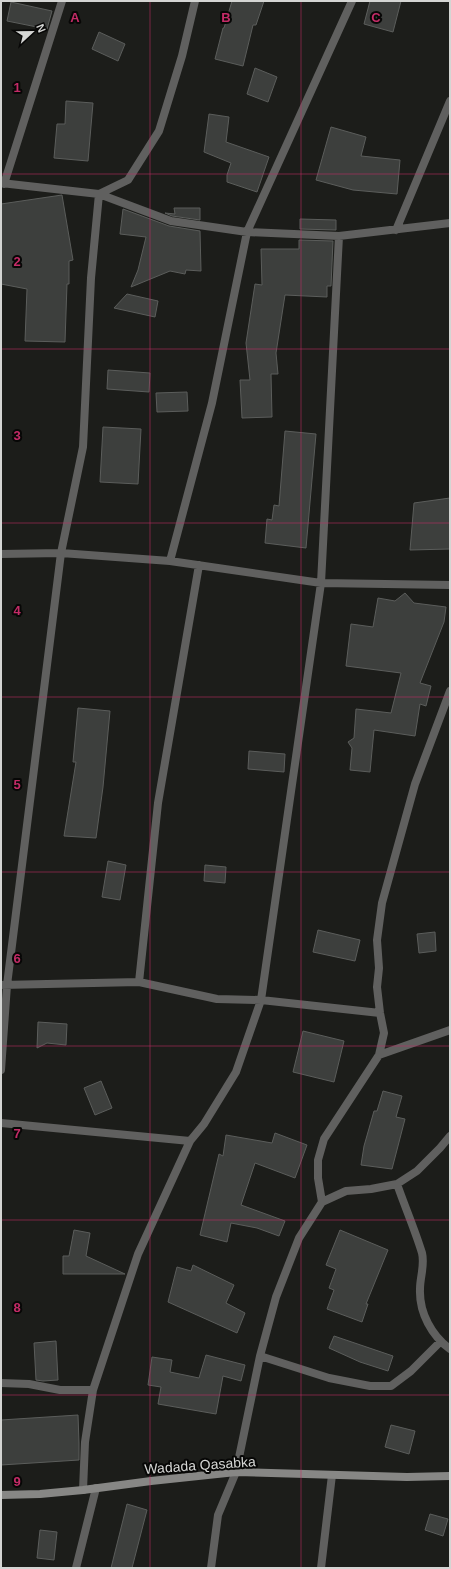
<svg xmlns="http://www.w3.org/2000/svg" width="451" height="1569" viewBox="0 0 451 1569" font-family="Helvetica,sans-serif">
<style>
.building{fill:#3d3f3d;stroke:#5b5d5b}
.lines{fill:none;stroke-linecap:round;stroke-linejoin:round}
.street{stroke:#60605f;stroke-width:8}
.secondary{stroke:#878785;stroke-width:8}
.grid{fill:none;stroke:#c42b67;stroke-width:1;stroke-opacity:0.55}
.labels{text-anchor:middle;stroke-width:4;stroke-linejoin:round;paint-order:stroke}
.street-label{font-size:14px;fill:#d4d5d3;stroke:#070706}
.grid-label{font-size:13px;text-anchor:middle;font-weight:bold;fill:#c42b67;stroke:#070706;stroke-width:4;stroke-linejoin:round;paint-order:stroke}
</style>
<rect width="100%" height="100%" fill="#1c1d1a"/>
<path class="building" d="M232,1H264L256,25H253L243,66L215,59L223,28H224Z
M370,1H401L393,32L364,24Z
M11,2L52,11L47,29L7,21Z
M99,32L125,44L118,61L92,49Z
M255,68L277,77L268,102L247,94Z
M66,101L93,103L88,161L54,158L57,124H65Z
M209,114L229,117L226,142L269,157L257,192L227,182V175L231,163L204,152Z
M331,127L366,137L361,156L400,160L397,194L353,190L316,180Z
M62,195L73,260L69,261V284H67L65,342L25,341L27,289L1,284V204Z
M174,208H200V220L172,216L165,213L175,214Z
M123,209L169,226L200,231L201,271L186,270L185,274L170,271L131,287L138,270L146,237L120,234Z
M300,219L336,220V230L300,229Z
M299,240L333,241L331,286H327V297L285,295L276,353L278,374H271L272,417L242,418L240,380H250L246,343L255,284L262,285L261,249H299Z
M127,294L158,301L155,317L114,308Z
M108,370L150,373L149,392L107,389Z
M187,392L188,411L157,412L156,393Z
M103,427L141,429L138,484L100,482Z
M285,431L316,434L306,548L265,543L267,519L272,520L274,505L279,506Z
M450,498V549L410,550L414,503Z
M405,593L414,603L446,607L444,622L420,683L431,686L426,706L420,704L415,736L374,730L370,772L350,770L352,748L348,742L354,738L356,709L391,713L401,673L346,666L351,624L373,627L378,598L395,601Z
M78,708L110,711L103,787L96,838L64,836L76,762H73Z
M249,751L285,754L284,772L248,769Z
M108,861L126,865L120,900L102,897Z
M205,865L226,867L225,883L204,881Z
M318,930L360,940L355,961L313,952Z
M435,932L436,951L419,953L417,934Z
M38,1022L67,1024L66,1045L47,1043L37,1048Z
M303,1031L344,1041L334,1082L293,1072Z
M101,1081L112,1108L95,1115L84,1088Z
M383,1091L402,1096L396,1117L405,1119L392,1169L361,1165L364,1146L374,1111H377Z
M275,1133L307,1145L295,1178L255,1163L241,1205L285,1221L279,1236L257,1228L231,1223L227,1242L200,1235L219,1154L223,1156L226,1135L272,1143Z
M74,1230L90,1233L86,1256L125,1274H63V1256H69Z
M340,1230L388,1250L366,1304H368L362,1322L327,1309L334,1290L329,1288L336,1269L326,1265Z
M193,1265L234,1285L226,1303L245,1313L237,1333L168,1302L177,1267L191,1271Z
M334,1336L393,1356L388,1371L360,1362L329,1348Z
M56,1341L58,1380L43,1381L36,1380L34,1343Z
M206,1355L245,1365L241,1381L223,1376L216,1414L158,1404L161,1387L148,1385L152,1357L172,1360L170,1372L199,1378Z
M78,1415L79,1443V1460L1,1465V1420Z
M391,1425L415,1431L409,1454L385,1447Z
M127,1504L147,1510L132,1568H111Z
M430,1514L448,1519L443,1536L425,1530Z
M40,1530L57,1532L54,1560L37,1558Z"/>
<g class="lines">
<path class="street" d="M1,183L99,194L171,221L247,232L339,236L450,223
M4,184L62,1
M396,230L450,101
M1,554L61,553L170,561L321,583L450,585
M170,561L212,403L247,232L352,1
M139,982L217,999L261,1000L321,583L339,236
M1,985L139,982L158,803L199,565
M379,1055L450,1030
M1,1070L7,985L61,553L83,447L91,278L99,194L128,180L159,131L182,56L195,1
M1,1123L190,1141
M397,1184C405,1207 415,1230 422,1253C425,1265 420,1277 420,1289C419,1313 432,1336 450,1349
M322,1202L318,1178V1160L324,1139L379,1055L384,1033L380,1013L377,987L379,968L377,940L382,903L415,784L450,691
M260,1356L329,1378L370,1386H391L411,1371L440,1342
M1,1383L29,1384L60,1390H93
M83,1490L85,1442L93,1390L138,1254L190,1141L204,1124L236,1072L261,1000L380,1013
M76,1568L96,1488
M211,1568L218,1515L236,1472L260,1356L276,1297L299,1238L322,1202L346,1191L371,1189L397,1184L417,1171L440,1148L450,1136
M321,1568L332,1475"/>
<path class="secondary" d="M1,1495L40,1494L83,1490L151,1481L236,1472L407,1477L450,1476"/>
</g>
<path class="grid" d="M150,1V1568M301,1V1568M1,174H450M1,349H450M1,523H450M1,697H450M1,872H450M1,1046H450M1,1220H450M1,1395H450"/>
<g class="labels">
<g class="street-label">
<text transform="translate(200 1465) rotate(-4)" y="5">Wadada Qasabka</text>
</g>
</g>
<g class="grid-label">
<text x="75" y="22">A</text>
<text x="226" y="22">B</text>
<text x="376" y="22">C</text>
<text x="17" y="92">1</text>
<text x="17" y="266">2</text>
<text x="17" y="440">3</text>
<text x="17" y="615">4</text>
<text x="17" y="789">5</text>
<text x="17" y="963">6</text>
<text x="17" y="1138">7</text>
<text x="17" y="1312">8</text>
<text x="17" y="1486">9</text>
</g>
<rect width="451" height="1569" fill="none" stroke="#d4d5d3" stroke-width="4"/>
<g transform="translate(32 32) rotate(68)" stroke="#070706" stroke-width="3" paint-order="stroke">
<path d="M0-3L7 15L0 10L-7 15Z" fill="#d4d5d3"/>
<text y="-6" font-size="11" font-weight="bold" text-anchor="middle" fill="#d4d5d3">N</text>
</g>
</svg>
